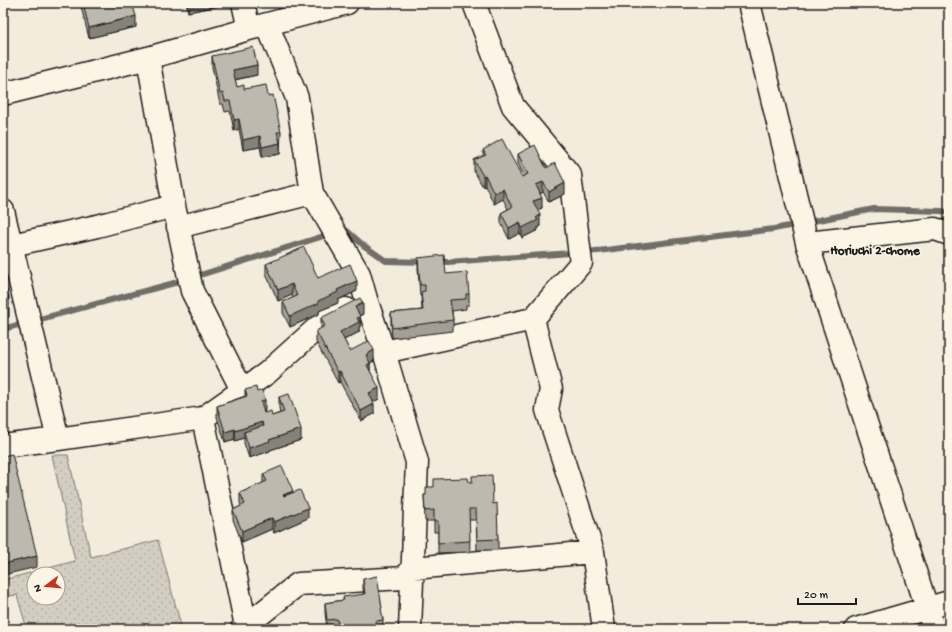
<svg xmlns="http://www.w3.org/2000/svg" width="952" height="632" viewBox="0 0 952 632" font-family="'Gochi Hand',sans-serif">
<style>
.park{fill:url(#park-dots);stroke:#78756e;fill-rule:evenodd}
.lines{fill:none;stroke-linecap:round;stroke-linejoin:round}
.stream{stroke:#716e68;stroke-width:6}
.minor-casing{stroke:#1c1c1c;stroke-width:25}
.minor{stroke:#fcf5e5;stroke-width:22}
.wall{fill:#a39f96;stroke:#1c1c1c}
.shaded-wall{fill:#85827a;stroke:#1c1c1c}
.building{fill:#beb9ae;stroke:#1c1c1c}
.labels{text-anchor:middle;stroke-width:3;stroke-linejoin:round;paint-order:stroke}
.neighbourhood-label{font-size:13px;font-weight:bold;fill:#1c1c1c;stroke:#fcf5e5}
</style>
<defs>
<pattern id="park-dots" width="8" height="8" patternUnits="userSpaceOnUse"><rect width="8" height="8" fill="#d3cec1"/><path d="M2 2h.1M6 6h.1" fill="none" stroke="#b5b0a5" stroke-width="1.8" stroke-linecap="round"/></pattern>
</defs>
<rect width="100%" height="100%" fill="#f3ecdd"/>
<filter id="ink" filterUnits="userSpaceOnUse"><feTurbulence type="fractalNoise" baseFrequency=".025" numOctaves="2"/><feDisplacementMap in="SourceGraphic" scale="8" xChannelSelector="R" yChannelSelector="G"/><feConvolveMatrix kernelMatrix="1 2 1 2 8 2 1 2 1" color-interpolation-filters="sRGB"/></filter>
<g filter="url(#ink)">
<path class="park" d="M52,455H68L91,557L158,540L180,622L179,629H27L17,595L3,597V580L75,561ZM34,574H58V598H34Z"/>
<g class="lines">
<path class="stream" d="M339,232L346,230L363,245L386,261L425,262
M437,262H448L598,251L774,229L874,209L941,211L949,213
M3,329L178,282L330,234"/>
<g class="minor-casing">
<path id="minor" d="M243,3L249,29
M474,3L513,106L570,175L581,263L533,319L551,389L547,410L593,552L604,629
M749,3L807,243L934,629
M148,58L174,206L192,291L242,390
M3,94L148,58L249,29L347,3
M312,193L359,274L366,299L384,352L417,462L410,629
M3,211L58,439
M178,227L312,193L297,98L267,24
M807,243L935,229L949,234
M12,245L97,226L174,206
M384,352L533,319
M203,418L267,373L327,319L346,309
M3,446L58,439L203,418L246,626
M242,629L298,584L404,578L413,568L593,552
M856,629L949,602"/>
</g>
<use href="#minor" class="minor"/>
</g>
<path class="wall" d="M80,3H132L136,27L89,38Z
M186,3H219V6L188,12Z
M212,56L257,75L235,80L237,87L268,96L281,132L280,154L262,157L260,147L243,150L239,129L234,131L230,111L225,112L223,104H220L212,67Z
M483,150L522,177L524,176L518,164V154L546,168L565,194L549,202L543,192L540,194L542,208L537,210L540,226L538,227V230L522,238L520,233L509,239L501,223V213L508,209L503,199L494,204L485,185L483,187L474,171V160L483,156Z
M418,258L446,274L469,294V305H466V309L452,311L453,320V331L392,338L391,324V313L422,310L421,296H420L418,269Z
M266,264L318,278L357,291L338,300V303L319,311V314L290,327L283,313V302L293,298L292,295L278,301L266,274Z
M363,314L360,316V327L359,328V332L344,340L350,351L374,361L370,363V371L379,399L373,402L374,414L361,421L340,382L338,383L316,342V331L321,329V318Z
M245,390L265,411H264V413L272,416L280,413L279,408V397L301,440L270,450V451L249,458L244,443V438L235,441V439L225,442L217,417V406L245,396Z
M263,474L293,493L308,518L274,533L272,529L242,542L233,520V510L241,506L240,503V493L263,483Z
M469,482L493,504L498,539V550H477L476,520H469L470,552L438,553V532H434V521H425L424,495H426L434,487Z
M363,579L382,615L383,620V629H327L325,613V603L343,600L364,594L363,589Z"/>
<path class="shaded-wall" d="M188,3H219V6L188,12Z
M136,16V27L89,38V28Z
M257,65V75L233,80V70Z
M239,119V129L234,131V120Z
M260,136V147L243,150V140Z
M280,143V154L262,157V147Z
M485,175V185L483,187V176Z
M543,182V192L536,196V185Z
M565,183V194L549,202V192Z
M503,189V199L494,204V193Z
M542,198V208L533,212V201Z
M540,215V226L538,227V230L522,238V228Z
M520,222V233L509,239V228Z
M357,281V291L338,300V303L319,311V314L290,327V316L337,290Z
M292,284V295L278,301V290Z
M9,297V317L3,318V299Z
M363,303V314L355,318V307Z
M360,316V327L359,328V332L340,342V332L357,318Z
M374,350V361L370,363V374L367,376L366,355Z
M340,371V382L338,383V372Z
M379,388V399L369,404V393Z
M265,400V411L261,412V402Z
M374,404V414L361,421V411Z
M262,422V432H244V438L235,441V431Z
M235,429V439L225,442V432Z
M301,429V440L270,450V451L249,458V448L269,440Z
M293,491V501L283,506V495Z
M308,508V518L274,533V522Z
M272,518V529L242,542V531Z
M37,556V567L3,575V564Z"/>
<path class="building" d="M83,3H132L136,16L89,28Z
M253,47L257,65L233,70L237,87L244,85V89L266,85L268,96L273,95L281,132H277L280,143L262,147L260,136L243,140L239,119L234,120L230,101H225L223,93L220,94L212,56Z
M502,139L522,177L528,174L518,154L535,145L546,168L555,163L565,183L549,192L543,182L536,185L542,198L533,201L540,215L536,218L538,220L522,228L520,222L509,228L501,213L512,207L503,189L494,193L485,175L483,176L474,160L486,155L483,150Z
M304,247L318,278L350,264L357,281L337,290L338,292L318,301L319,303L290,316L283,302L297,296L292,284L278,290L266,264Z
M444,255L446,274L467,272L469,294H466V299L450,300L453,320L392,328L391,313L423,310L421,292L425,291V285H420L418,258Z
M3,276L9,297L3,299Z
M360,298L363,303L355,307L360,316L357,318L359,322L340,332L350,351L369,341L374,350L366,355L370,363L367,365L379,388L369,393L374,404L361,411L340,371L338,372L316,331L325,326L321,318Z
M256,387L257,392L262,390L265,400L261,402L264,413L271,411L272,416L284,412L279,397L289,394L301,429L269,440L270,441L249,448L244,432L263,426L262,422L235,431V429L225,432L217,406L247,396L245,390Z
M12,454L37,556L3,564V456Z
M282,466L293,491L283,495L284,496L300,490L308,508L274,522L272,518L242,531L233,510L245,504L240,493L267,481L263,474Z
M492,475L493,504L497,503L498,539L477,540L476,509H469L470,541L438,543V521H434V510L425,511L424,495H426V487H434V479L468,478L469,482H472V476Z
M377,576L382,608H381L383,620L376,621L377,629H339L337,619L327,620L325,603L344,600L343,597L365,594L363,579Z
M478,625V629H456V628L466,627V626Z"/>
</g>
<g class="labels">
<g class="neighbourhood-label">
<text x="875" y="254">Horiuchi 2-chome</text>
</g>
</g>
<rect width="952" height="632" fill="none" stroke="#fcf5e5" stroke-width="16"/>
<rect x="8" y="8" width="936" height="616" fill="none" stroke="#1c1c1c" stroke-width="1.5" filter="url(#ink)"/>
<g transform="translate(46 586) rotate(254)"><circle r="19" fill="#fcf5e5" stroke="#a29e95"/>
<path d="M0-3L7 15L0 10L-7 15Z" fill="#c8321e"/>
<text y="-6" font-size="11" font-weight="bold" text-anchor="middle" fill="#1c1c1c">N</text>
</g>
<path d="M798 598v6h58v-6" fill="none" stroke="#1c1c1c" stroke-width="2"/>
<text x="804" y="598" font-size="12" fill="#1c1c1c" stroke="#fcf5e5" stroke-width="3" paint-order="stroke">20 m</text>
</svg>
